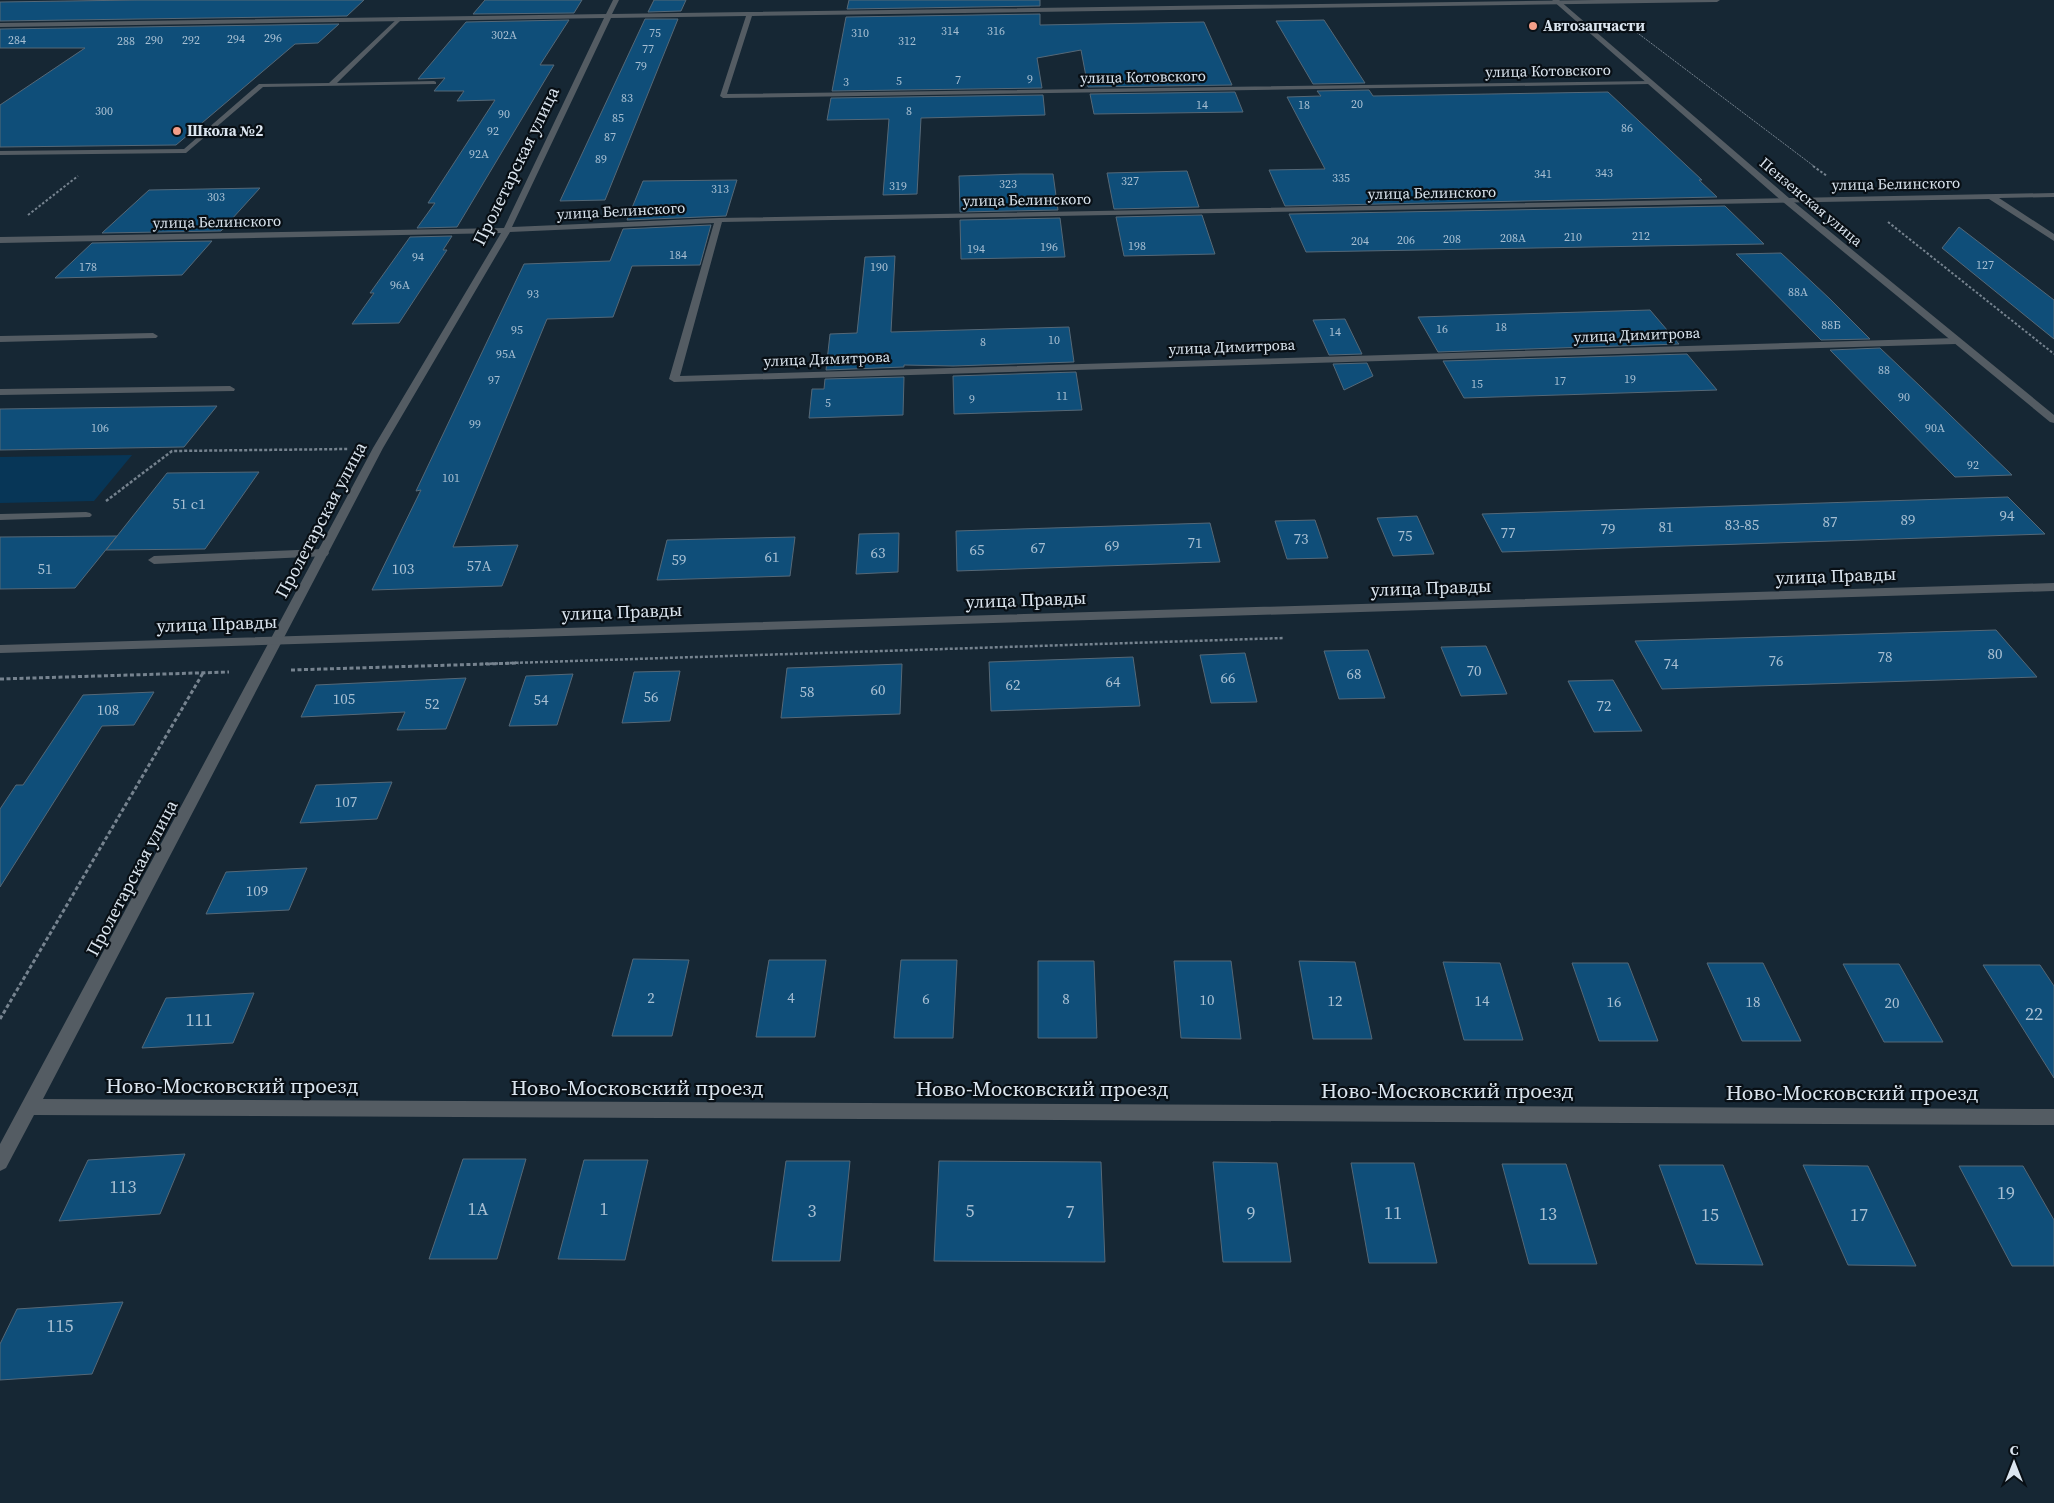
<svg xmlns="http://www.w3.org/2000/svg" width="2054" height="1503" viewBox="0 0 2054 1503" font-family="'Source Serif 4',serif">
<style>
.green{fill:#073657}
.building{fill:#0f4e79;stroke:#556877}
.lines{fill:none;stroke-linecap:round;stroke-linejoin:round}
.path-far3{stroke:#76838f;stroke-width:1;stroke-dasharray:2 1;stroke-linecap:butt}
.path-far2{stroke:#76838f;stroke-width:2;stroke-dasharray:2.5 2;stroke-linecap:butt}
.path-far1{stroke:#76838f;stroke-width:2.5;stroke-dasharray:3 2;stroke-linecap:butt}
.path{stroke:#76838f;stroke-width:3;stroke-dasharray:4 2.5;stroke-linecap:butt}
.service{fill:#545c63;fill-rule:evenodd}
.minor{fill:#545c63;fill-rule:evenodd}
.tertiary{fill:#545c63;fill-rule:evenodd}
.poi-dot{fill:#f49e88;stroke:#080f15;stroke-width:2}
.labels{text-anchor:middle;stroke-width:4.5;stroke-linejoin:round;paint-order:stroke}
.far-number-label{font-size:12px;fill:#a8bfd2}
.far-poi-label{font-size:15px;font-weight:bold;fill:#dbe5ef;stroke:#080f15;text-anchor:start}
.far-street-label{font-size:15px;fill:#dbe5ef;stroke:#080f15}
.number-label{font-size:15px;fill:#a8bfd2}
.street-label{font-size:18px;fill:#dbe5ef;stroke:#080f15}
.near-number-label{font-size:18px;fill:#a8bfd2}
.near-street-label{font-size:21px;fill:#dbe5ef;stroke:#080f15}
</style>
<rect width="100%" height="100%" fill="#162734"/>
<path class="green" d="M132,455L94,501L0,503V457Z"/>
<path class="building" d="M137,0H364L347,16L0,21V2Z
M485,0H582L574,13L473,14Z
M654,0H686L681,11L648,12Z
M849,0H1040V6L847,9Z
M1040,14V25L1204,22L1232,85L1088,87L1081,50L1037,58L1042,88L832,91L846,17Z
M645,19H678L605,200L560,201Z
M569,20L540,65H554L457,227L417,228L435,203H428L495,100L457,101L464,91H434L445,78L418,79L466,22Z
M1324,20L1365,83L1313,84L1276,21Z
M339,24L318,43L295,44L176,145L0,147V105L85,48H0V29Z
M1369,90L1373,96L1608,92L1702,180H1699L1717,197L1285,206L1269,170L1325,169L1287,97L1321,96L1317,91Z
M1235,92L1243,112L1094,114L1090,94Z
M1043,95L1045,115L921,118L917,194L883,195L889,119L827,120L831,98Z
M1187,171L1199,207L1114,209L1107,173Z
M1020,174H1053L1058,210L960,212L959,176Z
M737,180L726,216L627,220L643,181Z
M260,188L221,231L102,233L149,190Z
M1725,206L1764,244L1306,252L1289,214Z
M1202,215L1215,254L1124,256L1116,217Z
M1060,218L1065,257L961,259L960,220Z
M711,225L700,265L632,266L613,317L547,319L453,547L518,545L502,586L372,590L421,490L416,491L524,264L610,261L623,229Z
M1959,227L2054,300V339L1942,248Z
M452,236L443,250H447L399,323L352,324L374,293H370L410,237Z
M212,241L182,275L55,278L92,243Z
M1781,253L1830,299L1870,339L1821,340L1736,254Z
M895,256L891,332L1069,327L1074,362L953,366L904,365V367L826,370L830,334L857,333L865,257Z
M1650,310L1679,344L1438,352L1418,317Z
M1345,319L1362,354L1329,355L1313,320Z
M1880,348L1921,387L2012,475L1955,477L1830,350Z
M1687,354L1717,390L1464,398L1443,361Z
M1367,363L1373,376L1344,390L1333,364Z
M1076,372L1082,410L954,414L953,376Z
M904,377L903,415L809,418L812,389H824L825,379Z
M217,406L184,447L0,450V409Z
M259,472L205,549L106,550L167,473Z
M2008,497L2045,534L1502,552L1482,514Z
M1417,516L1434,554L1393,556L1377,518Z
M1315,520L1328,558L1287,559L1275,521Z
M1210,523L1220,562L957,571L956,531Z
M899,533L898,572L856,574L859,534Z
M117,536L75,588L0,589V537Z
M795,537L790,576L657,580L667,540Z
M1996,630L2037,677L1662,689L1635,641Z
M1486,646L1507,694L1461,696L1441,647Z
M1368,650L1385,698L1339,699L1324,651Z
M1245,653L1257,702L1211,703L1200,655Z
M1133,657L1140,706L991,711L989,662Z
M902,664L900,714L781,718L787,668Z
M680,671L670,721L622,723L634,672Z
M573,674L557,725L509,726L526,676Z
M466,678L446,729L397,730L405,712L301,717L316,685Z
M1613,680L1642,731L1594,732L1568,681Z
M154,692L134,725L102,726L0,887V809L16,785H23L83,695Z
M392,782L377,819L300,823L316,785Z
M307,868L289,910L206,914L226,872Z
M633,959L689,960L672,1036H612Z
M769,960H826L815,1037H756Z
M901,960H957L953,1038H894Z
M1038,961H1094L1097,1038H1038Z
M1174,961H1231L1241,1039L1181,1038Z
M1299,961L1355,962L1372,1039H1313Z
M1443,962L1500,963L1523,1040H1464Z
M1572,963H1628L1658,1041H1599Z
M1707,963H1763L1801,1041H1742Z
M1843,964H1899L1943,1042H1884Z
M1983,965H2040L2054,986V1078Z
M254,993L233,1043L142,1048L166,998Z
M185,1154L160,1214L59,1221L88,1160Z
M463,1159H526L497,1259H429Z
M584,1160H648L625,1260L558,1259Z
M786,1161H850L840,1261H772Z
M939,1161L1101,1162L1105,1262L934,1261Z
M1213,1162L1277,1163L1291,1262H1223Z
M1351,1163H1414L1437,1263H1369Z
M1502,1164H1566L1597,1264H1529Z
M1659,1165H1723L1763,1265L1696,1264Z
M1803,1165L1868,1166L1916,1266L1848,1265Z
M1959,1166H2023L2054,1220V1266H2012Z
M123,1302L92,1374L0,1380V1344L17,1309Z"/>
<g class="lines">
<path class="path-far3" d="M1627,25L1815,167"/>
<path class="path-far2" d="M1813,166L1827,176
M28,215L78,176
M1888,222L2054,354"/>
<path class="path-far1" d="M106,501L172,451L348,449
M480,664L1284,638"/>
<path class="path" d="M291,670L519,663
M0,679L229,672
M0,1019L203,673"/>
<path class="service" d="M399,17L401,20L337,83L434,81L436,82V84L263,87L186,153L0,155V151L184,149L259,84L329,83Z
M153,333L158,336L156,338L0,342V336Z
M230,386L235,389L234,391L0,395V389Z
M86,512L90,513L92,515L90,517L0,520V514Z
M323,549L327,550L329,553L327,556L154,564L148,560L154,556Z"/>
<path class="minor" d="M613,0H619L612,14L1596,0H1720L1717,2L752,16L727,94L1652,81L1653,82L1650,84L723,98L720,96L746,16L611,18L512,227L719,218L2054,193V197L1999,198L2054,234V241L1989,199L722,222L680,376L1956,338L1961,341L1956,344L674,382L669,379L714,223L510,232L383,448L43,1099L2054,1109V1125L34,1115L6,1168L0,1171V1144L373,448L501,233L0,243V237L504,228L604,18L0,27V23L606,14Z"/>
<path class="tertiary" d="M1552,0H1559L1789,198L2054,415V423L2050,422L1783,202Z
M2054,583V591L0,653V645Z"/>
</g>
<g class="poi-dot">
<circle cx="1533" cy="26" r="5"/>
<circle cx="177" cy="131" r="5"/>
</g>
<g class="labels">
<g class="far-number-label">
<text x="950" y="35">314</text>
<text x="996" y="35">316</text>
<text x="655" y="37">75</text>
<text x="860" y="37">310</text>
<text x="504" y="39">302А</text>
<text x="273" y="42">296</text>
<text x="236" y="43">294</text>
<text x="17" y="44">284</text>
<text x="154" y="44">290</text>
<text x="191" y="44">292</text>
<text x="126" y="45">288</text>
<text x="907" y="45">312</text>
<text x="648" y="53">77</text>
<text x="641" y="70">79</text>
<text x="1030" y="83">9</text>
<text x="958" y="84">7</text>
<text x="899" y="85">5</text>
<text x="846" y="86">3</text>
<text x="627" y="102">83</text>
<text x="1357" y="108">20</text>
<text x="1202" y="109">14</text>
<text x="1304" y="109">18</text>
<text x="104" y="115">300</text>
<text x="909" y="115">8</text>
<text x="504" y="118">90</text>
<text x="618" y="122">85</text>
<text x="1627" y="132">86</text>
<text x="493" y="135">92</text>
<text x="610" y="141">87</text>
<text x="479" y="158">92А</text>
<text x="601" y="163">89</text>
<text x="1604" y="177">343</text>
<text x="1543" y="178">341</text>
<text x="1341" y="182">335</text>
<text x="1130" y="185">327</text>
<text x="1008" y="188">323</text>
<text x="898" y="190">319</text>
<text x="720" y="193">313</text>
<text x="216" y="201">303</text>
<text x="1641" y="240">212</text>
<text x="1573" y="241">210</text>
<text x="1513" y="242">208А</text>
<text x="1452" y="243">208</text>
<text x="1406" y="244">206</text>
<text x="1360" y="245">204</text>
<text x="1137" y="250">198</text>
<text x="1049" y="251">196</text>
<text x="976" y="253">194</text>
<text x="678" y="259">184</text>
<text x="418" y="261">94</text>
<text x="1985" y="269">127</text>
<text x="88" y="271">178</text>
<text x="879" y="271">190</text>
<text x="400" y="289">96А</text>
<text x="1798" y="296">88А</text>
<text x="533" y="298">93</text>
<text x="1831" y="329">88Б</text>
<text x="1501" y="331">18</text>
<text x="1442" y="333">16</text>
<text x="517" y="334">95</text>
<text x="1335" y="336">14</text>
<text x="1054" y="344">10</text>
<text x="983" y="346">8</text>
<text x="506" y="358">95А</text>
<text x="1884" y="374">88</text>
<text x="1630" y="383">19</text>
<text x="494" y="384">97</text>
<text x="1560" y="385">17</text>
<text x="1477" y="388">15</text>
<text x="1062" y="400">11</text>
<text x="1904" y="401">90</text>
<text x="972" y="403">9</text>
<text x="828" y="407">5</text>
<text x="475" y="428">99</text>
<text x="100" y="432">106</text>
<text x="1935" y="432">90А</text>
<text x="1973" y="469">92</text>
<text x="451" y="482">101</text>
</g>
<g class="far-poi-label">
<text x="1543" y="31">Автозапчасти</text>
<text x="187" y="136">Школа №2</text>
</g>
<g class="far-street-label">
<text transform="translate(1548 71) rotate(-1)" y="5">улица Котовского</text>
<text transform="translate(1143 77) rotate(-1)" y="5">улица Котовского</text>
<text transform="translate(1896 184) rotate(-1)" y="5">улица Белинского</text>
<text transform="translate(1432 193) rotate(-1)" y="5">улица Белинского</text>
<text transform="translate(1027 200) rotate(-1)" y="5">улица Белинского</text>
<text transform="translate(1811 202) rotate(40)" y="5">Пензенская улица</text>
<text transform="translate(621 211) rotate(-3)" y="5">улица Белинского</text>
<text transform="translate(217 222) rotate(-1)" y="5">улица Белинского</text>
<text transform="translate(1637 335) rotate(-2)" y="5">улица Димитрова</text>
<text transform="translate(1232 347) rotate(-2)" y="5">улица Димитрова</text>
<text transform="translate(827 359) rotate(-2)" y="5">улица Димитрова</text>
</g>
<g class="number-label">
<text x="189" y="509">51 с1</text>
<text x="2007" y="521">94</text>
<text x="1908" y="525">89</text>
<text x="1830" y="527">87</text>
<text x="1742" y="530">83-85</text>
<text x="1666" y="532">81</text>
<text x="1608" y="534">79</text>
<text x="1508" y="538">77</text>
<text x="1405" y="541">75</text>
<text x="1301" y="544">73</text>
<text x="1195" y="548">71</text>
<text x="1112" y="551">69</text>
<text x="1038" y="553">67</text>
<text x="977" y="555">65</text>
<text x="878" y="558">63</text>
<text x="772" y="562">61</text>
<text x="679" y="565">59</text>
<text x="479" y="571">57А</text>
<text x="45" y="574">51</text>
<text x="403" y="574">103</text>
<text x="1995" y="659">80</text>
<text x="1885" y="662">78</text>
<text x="1776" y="666">76</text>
<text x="1671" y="669">74</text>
<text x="1474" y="676">70</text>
<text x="1354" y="679">68</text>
<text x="1228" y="683">66</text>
<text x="1113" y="687">64</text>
<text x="1013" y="690">62</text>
<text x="878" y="695">60</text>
<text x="807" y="697">58</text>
<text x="651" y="702">56</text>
<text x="344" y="704">105</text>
<text x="541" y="705">54</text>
<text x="432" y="709">52</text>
<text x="1604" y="711">72</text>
<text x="108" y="715">108</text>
<text x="346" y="807">107</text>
<text x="257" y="896">109</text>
<text x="651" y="1003">2</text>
<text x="791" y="1003">4</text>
<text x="926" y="1004">6</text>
<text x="1066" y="1004">8</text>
<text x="1207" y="1005">10</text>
<text x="1335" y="1006">12</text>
<text x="1482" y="1006">14</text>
<text x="1614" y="1007">16</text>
<text x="1753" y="1007">18</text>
<text x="1892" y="1008">20</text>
</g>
<g class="street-label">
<text transform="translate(516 166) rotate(-64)" y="6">Пролетарская улица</text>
<text transform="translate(321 520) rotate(-62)" y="6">Пролетарская улица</text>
<text transform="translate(1836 576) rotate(-2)" y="6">улица Правды</text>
<text transform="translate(1431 588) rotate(-2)" y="6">улица Правды</text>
<text transform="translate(1026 600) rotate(-2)" y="6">улица Правды</text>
<text transform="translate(622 612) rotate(-2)" y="6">улица Правды</text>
<text transform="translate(217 624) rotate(-2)" y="6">улица Правды</text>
<text transform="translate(132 878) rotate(-62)" y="6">Пролетарская улица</text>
</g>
<g class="near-number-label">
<text x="2034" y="1020">22</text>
<text x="199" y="1026">111</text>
<text x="123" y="1193">113</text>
<text x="2006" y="1199">19</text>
<text x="478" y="1215">1А</text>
<text x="604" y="1215">1</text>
<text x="812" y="1217">3</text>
<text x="970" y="1217">5</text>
<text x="1070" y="1218">7</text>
<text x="1251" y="1219">9</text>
<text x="1393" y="1219">11</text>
<text x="1548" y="1220">13</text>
<text x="1710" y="1221">15</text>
<text x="1859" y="1221">17</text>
<text x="60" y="1332">115</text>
</g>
<g class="near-street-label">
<text x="232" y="1093">Ново-Московский проезд</text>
<text x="637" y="1095">Ново-Московский проезд</text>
<text x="1042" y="1096">Ново-Московский проезд</text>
<text x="1447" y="1098">Ново-Московский проезд</text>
<text x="1852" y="1100">Ново-Московский проезд</text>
</g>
</g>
<g transform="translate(2014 1463)" stroke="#080f15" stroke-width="4" paint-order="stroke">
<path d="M0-4L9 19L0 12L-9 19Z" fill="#dbe5ef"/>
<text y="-8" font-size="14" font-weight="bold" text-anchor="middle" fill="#dbe5ef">С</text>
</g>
</svg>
